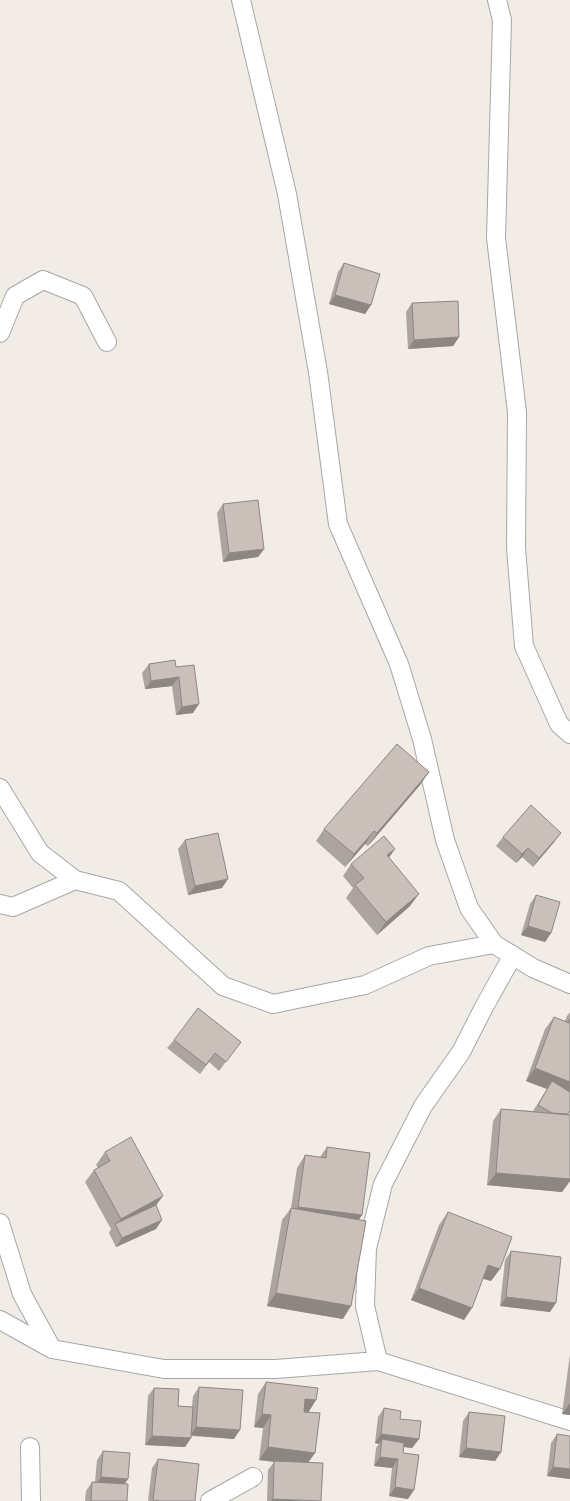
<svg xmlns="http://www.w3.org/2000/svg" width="570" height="1501" viewBox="0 0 570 1501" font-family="'Source Sans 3',sans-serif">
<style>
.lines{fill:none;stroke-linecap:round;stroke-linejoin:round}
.street-casing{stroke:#a7a7a7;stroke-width:20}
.street{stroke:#fff;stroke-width:18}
.wall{fill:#aea49f}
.shaded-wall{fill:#8d8682}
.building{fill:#cabfb9;stroke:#8d8682}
</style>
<rect width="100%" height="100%" fill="#f1ede6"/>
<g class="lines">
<g class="street-casing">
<path id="street" d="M241,0L287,194L318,372L338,524L399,664L422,739L445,840L469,908L494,944L533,968L570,984
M497,0L502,20L496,238L517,412L516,548L524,646L559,724L570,734
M0,333L15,296L43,280L83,296L107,342
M0,788L40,853L75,880L119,891L223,986L273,1004L365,985L429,956L494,944
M0,904L13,907L75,880
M0,1223L22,1294L52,1349
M0,1320L52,1349L164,1369H276L378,1361L570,1421
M378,1361L365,1306L367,1248L383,1184L423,1106L461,1052L484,1007L513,955
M30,1447L31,1501
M210,1501L253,1477"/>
</g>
<use href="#street" class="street"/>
</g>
<path class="wall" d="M344,263L371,305L365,314L329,304L338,272Z
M412,303L459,337L453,346L408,349L406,312Z
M223,504L264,549L258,557L223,562L217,513Z
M149,664L176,667L193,713L176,715L172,686L145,689L142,673Z
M429,772L420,785L368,846L365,844L345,867L316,841L324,829Z
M503,837L555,841L533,867L522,857L516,863L496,846Z
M185,840L222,888L188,895L178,849Z
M389,858L410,906L377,935L346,898L353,888L343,876L351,864Z
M536,895L551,933L545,942L521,935L530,904Z
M570,1012V1111L568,1114L570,1115V1181L562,1192L487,1185L493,1121L501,1109L533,1111L547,1089L526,1081L545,1029L554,1017L565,1021L567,1016Z
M174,1040L234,1051L219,1071L209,1062L200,1074L167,1048Z
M327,1147L362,1215L359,1219L343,1319L267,1306L282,1220L291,1208L297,1168L305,1155L320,1157Z
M105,1152L156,1206V1229L116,1247L109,1233L111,1229L85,1182L94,1170L98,1168L96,1165Z
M448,1212L491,1281L483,1279L464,1320L411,1300L439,1225Z
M511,1251L550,1312L500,1306L505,1260Z
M570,1354V1415L562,1414Z
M266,1382L316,1400L308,1412L315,1453L308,1463L321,1501H267L268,1470L274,1462L259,1460L263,1428L254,1427L258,1394Z
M199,1387L234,1439L191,1436V1438L185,1447L145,1445L148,1396L154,1388L178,1406L192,1407L193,1396Z
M384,1408L400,1419L419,1439L412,1448L404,1447L403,1453L408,1499L389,1496L392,1468L374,1466L376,1448L379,1444L375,1443L378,1417Z
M469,1412L501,1452L495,1461L459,1457L463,1421Z
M557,1434L570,1479L547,1476L551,1443Z
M103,1451L124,1484L127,1501H85L86,1491L92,1482H95L97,1460Z
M158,1459L195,1501H148L152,1468Z"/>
<path class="shaded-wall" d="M335,295L371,305L365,314L329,304Z
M459,337L453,346L408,349L414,340Z
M264,549L258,557L223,562L229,553Z
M179,677L172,686L145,689L151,681Z
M199,704L193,713L176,715L182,707Z
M429,772L420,785L368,846L377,833Z
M374,831L365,844L345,867L354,854Z
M561,833L555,841L533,867L539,858Z
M528,848L522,857L516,863L522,854Z
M395,849L386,862L387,855Z
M228,879L222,888L188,895L195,886Z
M419,894L410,906L377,935L386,922Z
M528,926L551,933L545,942L521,935Z
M535,1068L570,1082V1097L552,1081L547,1089L526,1081Z
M496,1173L570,1179V1181L562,1192L487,1185Z
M163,1196L154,1208L116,1226L121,1219Z
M298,1207L362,1215L353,1228L289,1219Z
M162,1220L156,1229L116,1247L122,1238Z
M488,1265L500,1269L491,1281L479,1277Z
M419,1288L472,1308L464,1320L411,1300Z
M276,1293L351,1306L343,1319L267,1306Z
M506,1297L556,1303L550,1312L500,1306Z
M305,1399L316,1400L308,1413L297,1412Z
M570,1403V1415L562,1414Z
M262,1414L271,1415L263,1428L254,1427Z
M196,1427L240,1430L234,1439L190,1435Z
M381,1434L419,1439L412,1448L382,1444V1439L379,1444L375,1443Z
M152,1436L191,1438L185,1447L145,1445Z
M268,1447L315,1453L306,1465L259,1460Z
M466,1448L501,1452L495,1461L459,1457Z
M380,1457L398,1459L392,1468L374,1466Z
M553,1467L570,1469V1479L547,1476Z
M101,1477L128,1479L122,1488L95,1486Z
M395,1487L414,1490L408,1499L389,1496Z
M273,1499L304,1501H271Z"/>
<path class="building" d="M344,263L380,274L371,305L335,295Z
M458,301L459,337L414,340L412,303Z
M258,500L264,549L229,553L223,504Z
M175,660L176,667L194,665L199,704L182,707L179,677L151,681L149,664Z
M397,744L429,772L377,833L374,831L354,854L324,829Z
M531,805L561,833L539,858L528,848L522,854L503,837Z
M218,833L228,879L195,886L185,840Z
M384,836L395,849L387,855L419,894L386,922L355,885L364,878L351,864Z
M536,895L560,902L551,933L528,926Z
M198,1008L241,1042L226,1062L215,1053L206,1065L174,1040Z
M554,1017L569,1023L570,1019V1082L535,1068Z
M552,1081L570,1092V1111L568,1114L552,1113L538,1105Z
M501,1109L570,1115V1179L496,1173Z
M131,1137L163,1196L121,1219L94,1170L110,1161L105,1152Z
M327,1147L370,1153L362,1215L298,1207L305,1155L326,1158Z
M156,1205L162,1220L122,1238L115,1224Z
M291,1208L366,1221L351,1306L276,1293Z
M448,1212L512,1237L500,1269L488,1265L472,1308L419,1288Z
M511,1251L561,1257L556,1303L506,1297Z
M266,1382L318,1388L316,1400L305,1399L304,1412L320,1413L315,1453L268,1447L271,1415L262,1414Z
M199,1387L243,1390L240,1430L196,1427Z
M154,1388L179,1389L178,1406L193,1407L191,1438L152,1436Z
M384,1408L401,1411L400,1419L421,1421L419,1439L381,1434Z
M469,1412L505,1416L501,1452L466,1448Z
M557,1434L570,1436V1469L553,1467Z
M382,1439L404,1443L403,1453L419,1455L414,1490L395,1487L398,1459L380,1457Z
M103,1451L130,1453L128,1479L101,1477Z
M158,1459L199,1464L195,1501H160L153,1500Z
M274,1461L323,1463L321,1501L273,1499Z
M92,1482L128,1484L127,1501H91Z"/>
</svg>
